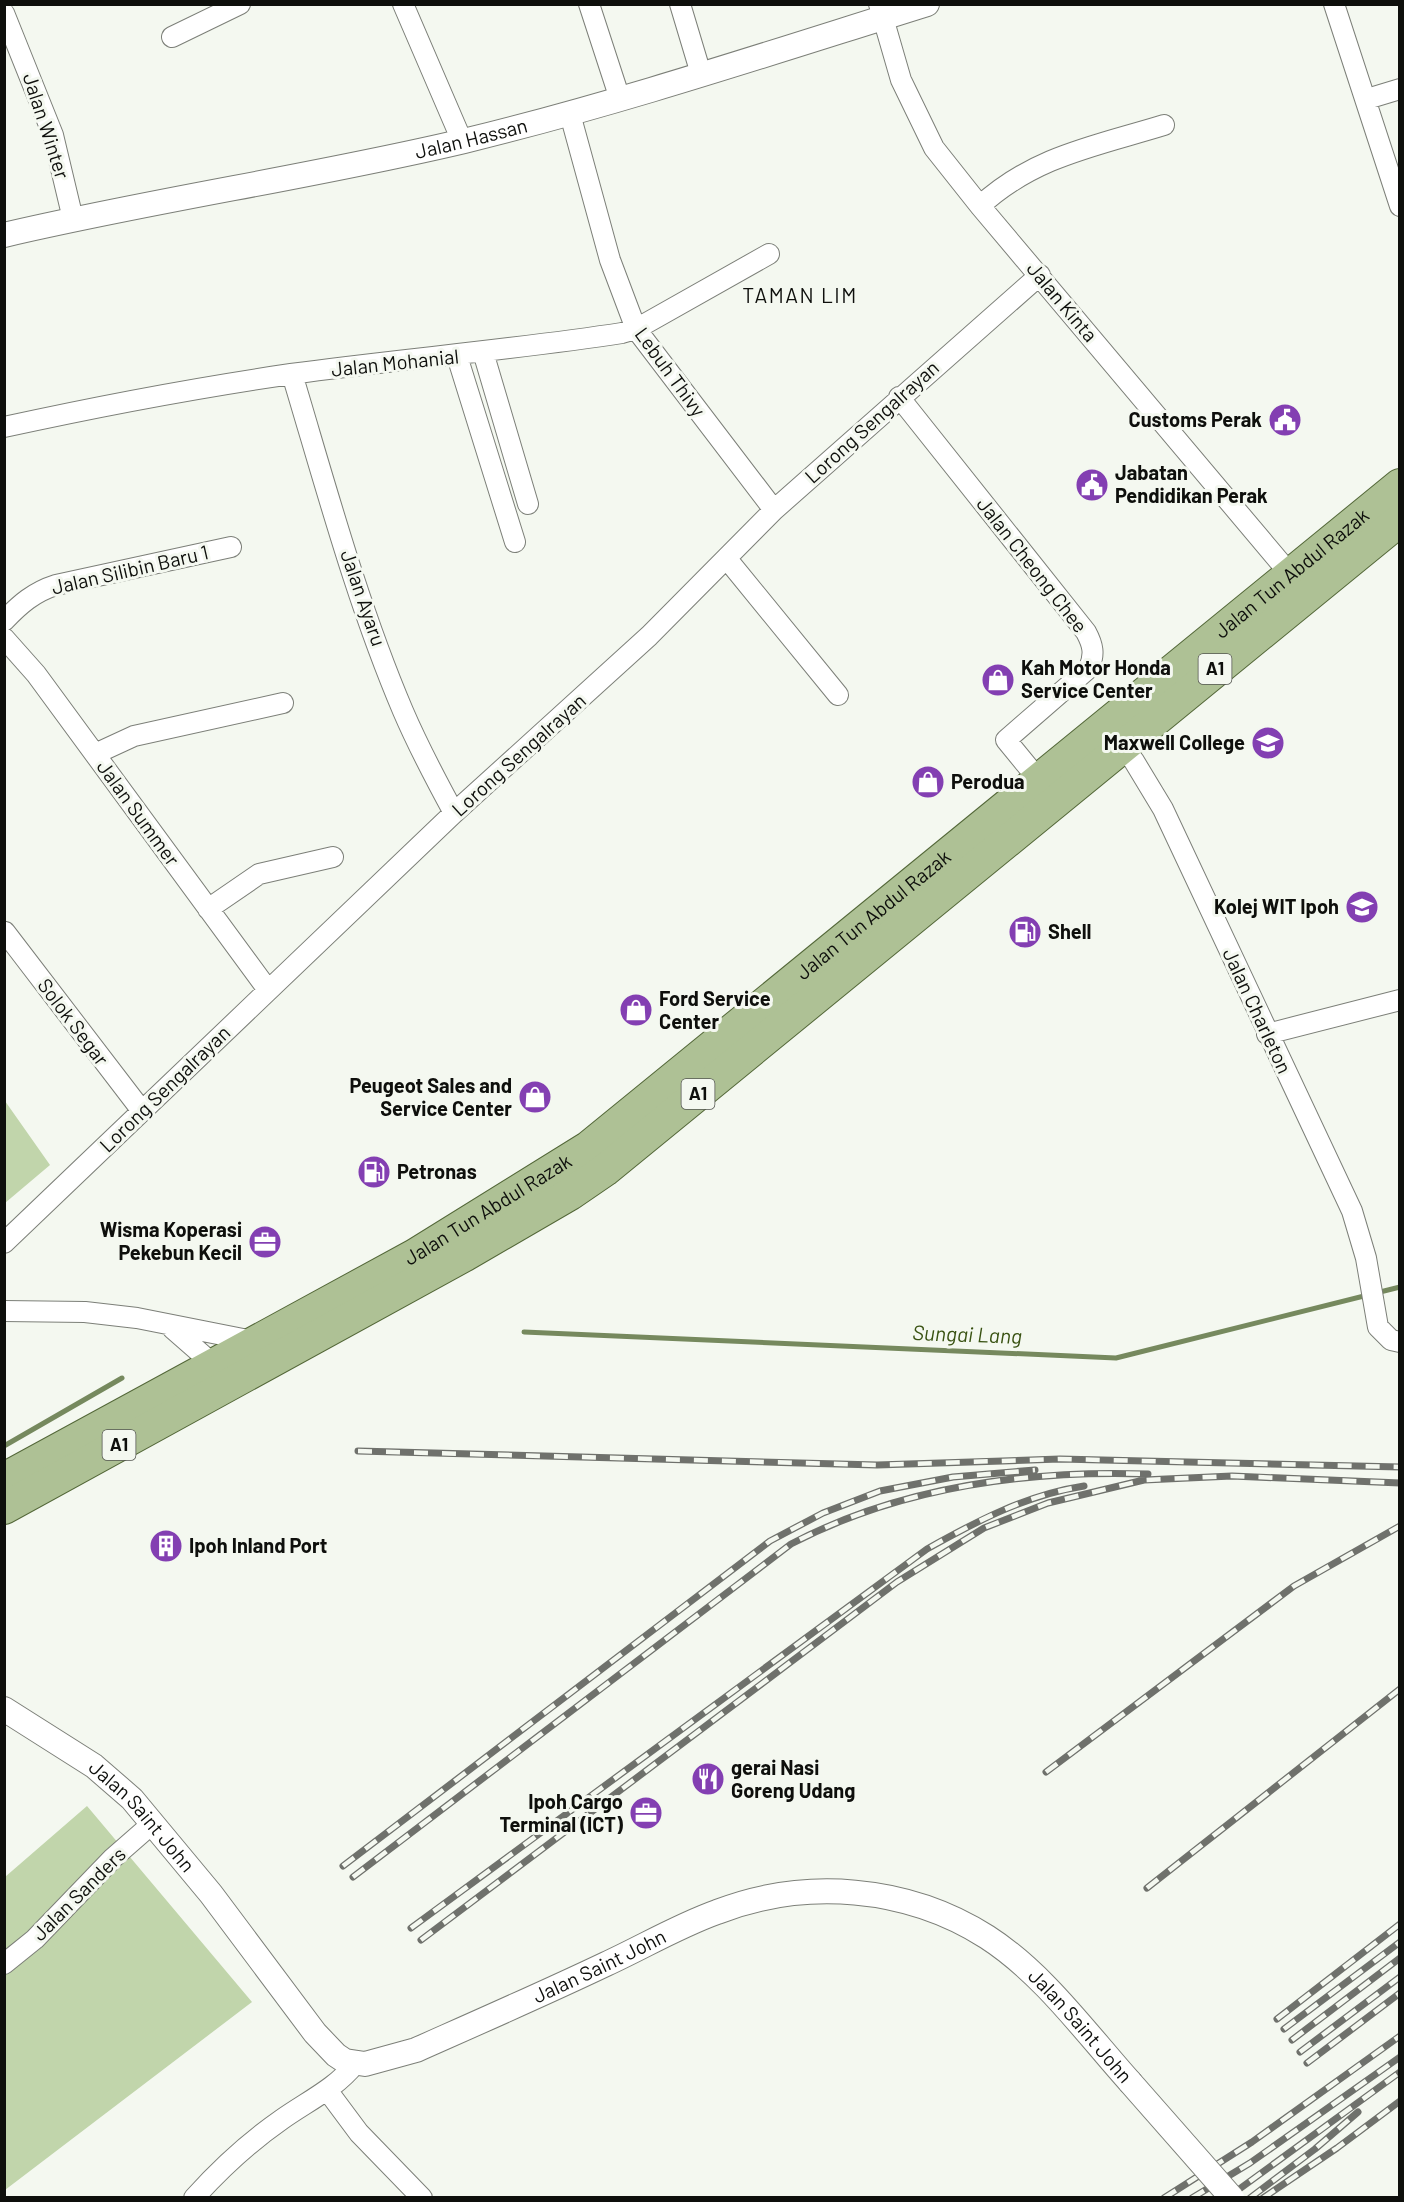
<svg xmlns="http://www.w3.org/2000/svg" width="1404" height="2202" viewBox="0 0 1404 2202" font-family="Barlow,sans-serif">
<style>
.green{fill:#c1d5ab}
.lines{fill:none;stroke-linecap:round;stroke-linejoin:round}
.stream{stroke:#76895e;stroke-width:5}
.minor-casing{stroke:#7c7f78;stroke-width:22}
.tertiary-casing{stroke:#7c7f78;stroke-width:26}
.primary-casing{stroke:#536738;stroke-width:34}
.minor{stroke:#fff;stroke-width:20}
.tertiary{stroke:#fff;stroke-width:24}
.primary{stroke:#aec195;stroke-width:32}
.rail-casing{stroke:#6f716c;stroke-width:7}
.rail{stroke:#f4f8f0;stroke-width:4.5;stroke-dasharray:14;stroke-linecap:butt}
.tertiary-bridge-casing{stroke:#7c7f78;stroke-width:26;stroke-linecap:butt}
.tertiary-bridge{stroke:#fff;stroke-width:24}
.labels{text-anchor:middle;stroke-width:6;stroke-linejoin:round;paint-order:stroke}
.shield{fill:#f4f8f0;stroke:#535550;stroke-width:1.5}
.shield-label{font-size:18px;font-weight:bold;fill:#0e0f0c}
.street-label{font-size:20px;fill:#0e0f0c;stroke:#f4f8f0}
.poi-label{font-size:20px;font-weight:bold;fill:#0e0f0c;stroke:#f4f8f0;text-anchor:start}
.neighbourhood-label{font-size:21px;letter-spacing:1.5px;fill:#0e0f0c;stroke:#f4f8f0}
.water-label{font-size:21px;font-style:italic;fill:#395212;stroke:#f4f8f0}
</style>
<rect width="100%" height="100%" fill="#f4f8f0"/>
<path class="green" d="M5,1101L50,1165L5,1203H4Z
M87,1806L252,2002L5,2190V1877Z"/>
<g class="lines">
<path class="stream" d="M524,1332L1116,1358L1400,1287
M4,1446L122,1378"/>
<g class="minor-casing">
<path id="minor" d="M403,4L462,141
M589,4L620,99
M680,4L701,74
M879,4L901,80L934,148L980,206L1290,574
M1334,4L1400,206
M4,13L53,135L73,219
M172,37L240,4
M1367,99L1400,89
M570,114L610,260L636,329L774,510
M980,206C1034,156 1096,146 1164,125
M483,352L528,504
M457,356L515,542
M292,374C326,487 357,603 403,711C418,746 436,780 454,813
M899,397L1086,632C1093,645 1095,654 1089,668L1006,740L1038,779
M4,427C100,406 195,388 291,374C401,359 512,350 622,333L636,329L769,254
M727,559L838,695
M4,621C20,604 34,592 56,585L231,547
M4,638L36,674L268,990
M1116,738L1134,761L1163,809L1352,1211L1366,1258L1378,1327L1391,1340L1400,1342
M95,754L134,736L283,703
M208,909L259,874L333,857
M5,932L142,1111
M1267,1034L1400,1000
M4,1243L454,813L649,636L774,510L1040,275
M4,1311L85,1312L137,1318L253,1341
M173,1329L221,1371
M4,1964L35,1939L113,1858L153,1823
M327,2090L359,2133L422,2198
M194,2198C221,2168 248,2143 281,2120C306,2102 335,2089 355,2064"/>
</g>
<g class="tertiary-casing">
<g id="tertiary">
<path id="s1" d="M4,235C157,199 312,177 464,141C620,103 773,52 927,4"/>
<path id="s2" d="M4,1709L94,1766L132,1799L211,1894L315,2033L336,2055L345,2061L365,2064L416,2050C479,2022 543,1994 606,1964C643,1947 678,1926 717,1912C805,1878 907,1886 987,1937C1043,1973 1086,2033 1130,2082"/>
</g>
</g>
<g class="primary-casing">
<g id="primary">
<path id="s3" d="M4,1479L415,1255L589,1147L1400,485"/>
<path d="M4,1508L465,1255L570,1194L605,1170L1400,520"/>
</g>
</g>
<use href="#minor" class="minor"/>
<use href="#tertiary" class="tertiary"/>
<use href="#primary" class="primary"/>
<g class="rail-casing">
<path id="rail" d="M358,1451L877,1465L1060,1459L1400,1467
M1046,1772L1294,1586L1400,1526
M343,1866L770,1541L823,1513L880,1491L953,1477L1035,1470
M353,1877L791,1544C900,1487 1026,1470 1148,1474
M1147,1888L1400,1689
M411,1928L927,1549C977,1521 1026,1495 1084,1486
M421,1940L897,1582L984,1528L1048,1503L1144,1480L1232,1476L1400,1483
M1277,2019L1400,1924
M1284,2029L1400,1942
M1292,2040L1400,1958
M1300,2052L1400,1977
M1307,2063L1400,1993
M1164,2198L1252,2142L1400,2036
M1192,2198L1250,2163L1400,2057
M1227,2198L1400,2072
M1250,2198L1315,2149L1358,2112
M1263,2198L1337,2148L1400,2101"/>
</g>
<use href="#rail" class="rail"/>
<g class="tertiary-bridge-casing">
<path id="tertiary-bridge" d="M1130,2082L1232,2198"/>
</g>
<use href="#tertiary-bridge" class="tertiary-bridge"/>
</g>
<defs>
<g id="civic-disc" transform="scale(1.725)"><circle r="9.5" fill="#833fb2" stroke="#f4f8f0"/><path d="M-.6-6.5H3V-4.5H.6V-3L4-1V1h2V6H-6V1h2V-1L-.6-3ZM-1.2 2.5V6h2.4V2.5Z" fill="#fff"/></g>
<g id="shop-disc" transform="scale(1.725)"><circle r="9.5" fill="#833fb2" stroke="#f4f8f0"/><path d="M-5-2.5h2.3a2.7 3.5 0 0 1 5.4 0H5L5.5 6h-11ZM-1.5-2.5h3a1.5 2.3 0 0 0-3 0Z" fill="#fff"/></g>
<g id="university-disc" transform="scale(1.725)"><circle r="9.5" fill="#833fb2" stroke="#f4f8f0"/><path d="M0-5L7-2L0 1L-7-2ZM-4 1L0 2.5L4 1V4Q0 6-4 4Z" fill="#fff"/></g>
<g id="fuel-disc" transform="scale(1.725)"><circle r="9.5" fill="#833fb2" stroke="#f4f8f0"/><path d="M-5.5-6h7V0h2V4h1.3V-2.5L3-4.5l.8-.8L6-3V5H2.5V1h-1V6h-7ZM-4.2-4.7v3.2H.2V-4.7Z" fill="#fff"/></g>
<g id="office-disc" transform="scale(1.725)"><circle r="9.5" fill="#833fb2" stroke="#f4f8f0"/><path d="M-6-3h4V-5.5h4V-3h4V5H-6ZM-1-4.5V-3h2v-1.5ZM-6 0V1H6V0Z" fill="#fff"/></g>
<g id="building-disc" transform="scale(1.725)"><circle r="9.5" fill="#833fb2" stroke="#f4f8f0"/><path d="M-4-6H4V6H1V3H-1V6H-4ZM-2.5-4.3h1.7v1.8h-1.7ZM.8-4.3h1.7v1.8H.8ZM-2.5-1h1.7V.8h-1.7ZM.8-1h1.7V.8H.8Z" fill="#fff"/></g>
<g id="restaurant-disc" transform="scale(1.725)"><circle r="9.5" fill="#833fb2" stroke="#f4f8f0"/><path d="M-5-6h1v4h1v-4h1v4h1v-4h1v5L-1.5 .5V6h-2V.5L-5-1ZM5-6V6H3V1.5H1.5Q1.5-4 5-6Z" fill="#fff"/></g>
</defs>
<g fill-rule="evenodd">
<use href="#civic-disc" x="1285" y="420"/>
<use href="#civic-disc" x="1092" y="485"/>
<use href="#shop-disc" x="998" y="680"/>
<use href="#university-disc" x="1268" y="743"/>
<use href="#shop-disc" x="928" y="782"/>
<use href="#university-disc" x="1362" y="907"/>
<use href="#fuel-disc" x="1025" y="932"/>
<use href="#shop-disc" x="636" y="1010"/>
<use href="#shop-disc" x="535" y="1097"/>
<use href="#fuel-disc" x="374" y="1172"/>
<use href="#office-disc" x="265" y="1242"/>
<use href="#building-disc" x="166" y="1546"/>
<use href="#restaurant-disc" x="708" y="1779"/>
<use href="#office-disc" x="646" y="1813"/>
</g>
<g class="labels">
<g class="shield">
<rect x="1198.5" y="654" width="33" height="30" rx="4.5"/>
<rect x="681.5" y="1079" width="33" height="30" rx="4.5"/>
<rect x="102.5" y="1430" width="33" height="30" rx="4.5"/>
</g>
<g class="shield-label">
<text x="1215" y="675">A1</text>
<text x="698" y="1100">A1</text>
<text x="119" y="1451">A1</text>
</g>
<g class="street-label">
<text transform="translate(46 126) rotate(72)" y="7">Jalan Winter</text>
<text dy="7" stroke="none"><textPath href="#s1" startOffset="477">Jalan Hassan</textPath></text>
<text transform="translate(1062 302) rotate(50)" y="7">Jalan Kinta</text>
<text transform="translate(395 363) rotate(-6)" y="7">Jalan Mohanial</text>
<text transform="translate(670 372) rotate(54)" y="7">Lebuh Thivy</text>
<text transform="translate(872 422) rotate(-42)" y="7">Lorong Sengalrayan</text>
<text transform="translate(1032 565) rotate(52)" y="7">Jalan Cheong Chee</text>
<text transform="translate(130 570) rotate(-13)" y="7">Jalan Silibin Baru 1</text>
<text dy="7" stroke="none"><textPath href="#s3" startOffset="1580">Jalan Tun Abdul Razak</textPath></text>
<text transform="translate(363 598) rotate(71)" y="7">Jalan Ayaru</text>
<text transform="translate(519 755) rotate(-42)" y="7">Lorong Sengalrayan</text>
<text transform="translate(138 813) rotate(54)" y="7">Jalan Summer</text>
<text dy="7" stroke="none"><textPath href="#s3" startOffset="1040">Jalan Tun Abdul Razak</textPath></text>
<text transform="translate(1257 1011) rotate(65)" y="7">Jalan Charleton</text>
<text transform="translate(73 1022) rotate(53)" y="7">Solok Segar</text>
<text transform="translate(165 1089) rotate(-44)" y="7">Lorong Sengalrayan</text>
<text dy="7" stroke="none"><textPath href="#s3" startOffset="554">Jalan Tun Abdul Razak</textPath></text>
<text dy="7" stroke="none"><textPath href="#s2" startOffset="176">Jalan Saint John</textPath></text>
<text transform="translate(79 1894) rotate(-45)" y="7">Jalan Sanders</text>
<text dy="7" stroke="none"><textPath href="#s2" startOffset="770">Jalan Saint John</textPath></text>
<text dy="7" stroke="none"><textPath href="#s2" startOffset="1310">Jalan Saint John</textPath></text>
</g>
<g class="poi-label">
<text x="1262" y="427" text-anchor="end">Customs Perak</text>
<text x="1115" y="480">Jabatan<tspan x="1115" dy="23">Pendidikan Perak</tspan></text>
<text x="1021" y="675">Kah Motor Honda<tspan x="1021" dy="23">Service Center</tspan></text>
<text x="1245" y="750" text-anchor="end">Maxwell College</text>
<text x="951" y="789">Perodua</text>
<text x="1339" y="914" text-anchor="end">Kolej WIT Ipoh</text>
<text x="1048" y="939">Shell</text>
<text x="659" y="1006">Ford Service<tspan x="659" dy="23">Center</tspan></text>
<text x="512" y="1093" text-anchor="end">Peugeot Sales and<tspan x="512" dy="23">Service Center</tspan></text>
<text x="397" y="1179">Petronas</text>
<text x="242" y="1237" text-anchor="end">Wisma Koperasi<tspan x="242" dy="23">Pekebun Kecil</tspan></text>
<text x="189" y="1553">Ipoh Inland Port</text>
<text x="731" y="1775">gerai Nasi<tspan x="731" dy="23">Goreng Udang</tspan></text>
<text x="623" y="1809" text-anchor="end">Ipoh Cargo<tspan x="623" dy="23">Terminal (ICT)</tspan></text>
</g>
<g class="neighbourhood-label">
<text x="800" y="303">TAMAN LIM</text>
</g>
<g class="water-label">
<text transform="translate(967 1335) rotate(2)" y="7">Sungai Lang</text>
</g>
</g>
<rect width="1404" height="2202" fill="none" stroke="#0e0f0c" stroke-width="12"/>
</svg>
